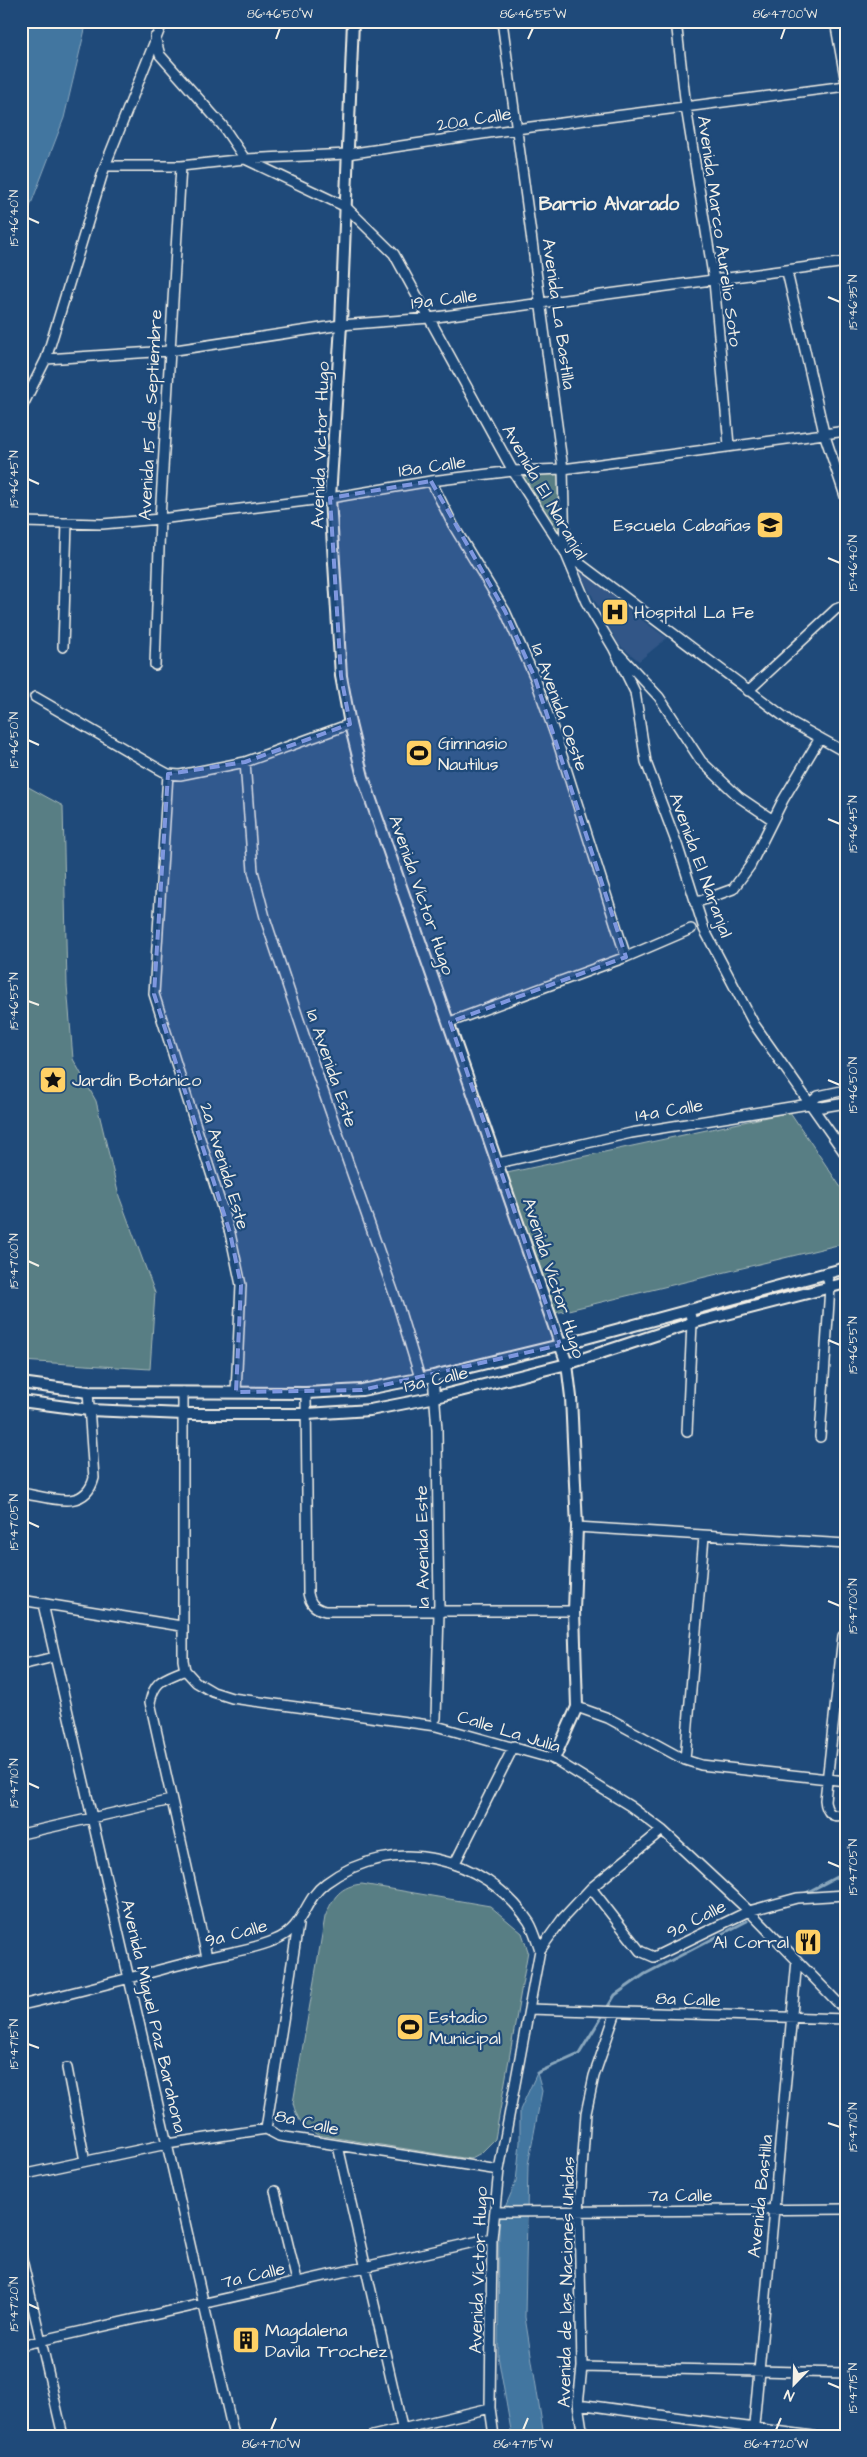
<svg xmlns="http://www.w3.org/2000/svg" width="867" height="2457" viewBox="0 0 867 2457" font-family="'Architects Daughter',sans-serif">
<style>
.built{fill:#305687}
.green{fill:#587e84;stroke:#a6b8b6}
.water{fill:#4376a0;stroke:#8aa7bd}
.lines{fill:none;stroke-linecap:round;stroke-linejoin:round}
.stream{stroke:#8aa7bd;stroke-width:3}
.minor-casing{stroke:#f4f1e8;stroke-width:12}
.tertiary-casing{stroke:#f4f1e8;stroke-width:14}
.minor{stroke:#1f4a7a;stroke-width:9}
.tertiary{stroke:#1f4a7a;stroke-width:10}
.marked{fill:#7e97df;fill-opacity:0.2;stroke:#7e97df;stroke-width:4;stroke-dasharray:10 6;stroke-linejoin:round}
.ticks{fill:none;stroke:#f4f1e8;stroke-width:2}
.labels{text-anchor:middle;stroke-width:4.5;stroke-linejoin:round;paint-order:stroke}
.street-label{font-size:18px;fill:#f4f1e8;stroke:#1f4a7a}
.poi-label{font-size:18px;fill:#f4f1e8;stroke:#1f4a7a;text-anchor:start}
.neighbourhood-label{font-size:19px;font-weight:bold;fill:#f4f1e8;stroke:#1f4a7a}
.neatline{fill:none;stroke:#f4f1e8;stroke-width:2}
.ticks-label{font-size:12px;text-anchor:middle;fill:#f4f1e8}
</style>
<rect width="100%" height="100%" fill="#1f4a7a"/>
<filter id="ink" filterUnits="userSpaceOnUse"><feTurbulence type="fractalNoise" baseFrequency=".02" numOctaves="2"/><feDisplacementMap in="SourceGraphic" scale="10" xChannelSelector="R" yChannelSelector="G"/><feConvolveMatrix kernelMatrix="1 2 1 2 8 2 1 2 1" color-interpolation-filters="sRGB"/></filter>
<g filter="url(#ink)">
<path class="built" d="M574,563L638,617L667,638L639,661L619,645Z"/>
<path class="green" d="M563,469L561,539L513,471Z
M21,783L63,806L67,985L73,1059L96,1101L119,1196L155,1293L150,1369L21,1361Z
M790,1112L846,1195V1243L556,1313L507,1173Z
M362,1884L490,1906L522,1933L528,1951L495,2139L481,2153L470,2159L318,2135C302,2127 297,2119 293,2103L325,1917C333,1897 340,1886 362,1884Z"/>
<path class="water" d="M21,21H87L64,118L21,230Z
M537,2073L542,2091L528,2165L525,2317L544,2436H512L498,2356L499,2221L516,2182L520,2142V2110Z"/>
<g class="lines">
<path class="stream" d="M804,1894L846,1872
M537,2073L579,2054L615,1995L645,1974L747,1921"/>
<g class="minor-casing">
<path id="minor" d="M502,21L563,469L565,552
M676,21L686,107L714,281L729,445
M835,21L846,83
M155,37L160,55L222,125L245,159L346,207L394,254L513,471L565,552L586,602L614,649L635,692L646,762L678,847L704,929L754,1024L846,1155
M105,166H181L245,159L347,154L516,129L846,86
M787,272L824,433L846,499
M46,359L169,351L341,325L429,318L846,262
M21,409L46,359L105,166L163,21
M431,481L453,525L505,611L535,678L558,743L626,957
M23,522L102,524L160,519L330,498L431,481L513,471L563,469L846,431
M566,553L791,722L845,752
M63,647L67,523
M620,655L659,697L701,761L739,797L773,820
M155,665L160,519L181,166
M748,691L836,609L846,605
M35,697L157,768L168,774L180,775L245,762L350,724
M245,762L253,871L266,921L314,1065L398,1305L420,1378
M168,774L154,994L230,1233L241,1285L236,1392
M695,903L733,889L750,866L783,800L820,738
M450,1022L626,957L691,929
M809,1104L818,1096L846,1090
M498,1163L631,1133L809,1104L822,1107L846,1103
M433,1376L437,1430L439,1612L436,1718
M183,1392V1660L185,1670L196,1682L213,1692L232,1698L436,1726L554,1759L630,1806L662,1830L749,1911L846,2011
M306,1393L308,1593C310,1604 314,1608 325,1611H574
M687,1432L692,1323L689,1309
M820,1437L830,1287L826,1273
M21,1493C48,1497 85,1513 94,1478L88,1392
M577,1527L846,1544
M21,1600L181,1626
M43,1604L234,2436
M843,1636L825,1800C826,1813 833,1819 846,1814
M21,1665L54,1657
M185,1670C165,1679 155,1679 150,1702L207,1957
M577,1707L608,1718L685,1760L701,1765L846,1781
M685,1760L704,1536
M21,1834L171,1800
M455,1863L514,1746
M591,1888L640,1951L654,1957L749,1911L797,1898L846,1895
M21,2005C83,1991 144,1974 205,1958C228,1952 252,1950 275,1940C306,1927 302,1901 326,1883C392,1834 484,1855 529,1922C534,1930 537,1941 540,1950
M529,2009L846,2019
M67,2068L85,2161
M266,2129L298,1925
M338,2146L404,2436
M21,2175L167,2144L266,2129L279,2136L499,2170
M275,2191L297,2281
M495,2212L846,2209
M21,2255L63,2436
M21,2345L492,2238
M582,2367L846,2373
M578,2404L813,2436
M372,2436L490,2408
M494,2436L490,2408L492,2238L499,2170L540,1950L563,1918L591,1888L662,1830
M583,2436L578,2404L582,2367L579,2211L586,2113L594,2076L616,2012
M753,2436L797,1960"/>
</g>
<g class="tertiary-casing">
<path id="tertiary" d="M353,21L341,325L330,498L341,676L350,724L363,777L567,1364L571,1397L577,1527L574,1611L577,1707L554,1759
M21,1383L88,1392L306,1393L362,1390L433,1376L560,1345L846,1268
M21,1401L89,1410L183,1414H307L370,1410L436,1397L567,1364L692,1323L846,1283"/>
</g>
<use href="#minor" class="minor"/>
<use href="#tertiary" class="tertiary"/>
</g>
</g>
<path class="marked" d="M431,481L505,611L535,678L626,957L450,1022L560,1345L362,1390L236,1392L241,1285L230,1233L154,994L168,774L245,762L350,724L341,676L330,498Z"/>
<path class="ticks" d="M276,39L280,28M528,39L533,28M781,39L785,28M28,218L39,223M828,297L840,302M28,479L39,484M828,558L840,563M28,740L39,745M828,819L840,824M28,1001L39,1005M828,1080L840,1085M28,1261L39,1266M828,1340L840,1345M28,1522L39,1527M828,1601L840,1606M28,1783L39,1788M828,1862L840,1867M28,2044L39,2048M828,2123L840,2127M28,2304L39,2309M828,2383L840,2388M271,2430L276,2418M523,2430L528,2418M776,2430L781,2418"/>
<defs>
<g id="school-square" transform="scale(1.4375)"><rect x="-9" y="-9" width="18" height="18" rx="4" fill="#ffd166" stroke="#1f4a7a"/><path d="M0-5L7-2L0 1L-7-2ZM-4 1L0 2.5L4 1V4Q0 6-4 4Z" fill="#111"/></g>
<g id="hospital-square" transform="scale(1.4375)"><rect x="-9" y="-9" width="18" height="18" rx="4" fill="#ffd166" stroke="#1f4a7a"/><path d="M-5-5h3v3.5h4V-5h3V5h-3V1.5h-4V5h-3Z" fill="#111"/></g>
<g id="stadium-square" transform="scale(1.4375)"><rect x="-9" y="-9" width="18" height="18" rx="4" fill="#ffd166" stroke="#1f4a7a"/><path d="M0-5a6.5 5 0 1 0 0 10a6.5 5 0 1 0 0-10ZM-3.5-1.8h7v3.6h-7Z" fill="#111"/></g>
<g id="sight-square" transform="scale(1.4375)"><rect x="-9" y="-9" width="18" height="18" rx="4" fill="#ffd166" stroke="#1f4a7a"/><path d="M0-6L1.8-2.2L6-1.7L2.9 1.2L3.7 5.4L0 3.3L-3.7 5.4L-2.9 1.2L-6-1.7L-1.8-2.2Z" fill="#111"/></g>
<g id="restaurant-square" transform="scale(1.4375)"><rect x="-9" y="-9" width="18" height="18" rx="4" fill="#ffd166" stroke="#1f4a7a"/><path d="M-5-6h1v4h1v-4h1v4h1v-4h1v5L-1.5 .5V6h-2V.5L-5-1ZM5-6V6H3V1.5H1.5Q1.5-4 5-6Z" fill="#111"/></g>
<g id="building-square" transform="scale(1.4375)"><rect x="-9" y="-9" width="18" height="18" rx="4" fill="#ffd166" stroke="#1f4a7a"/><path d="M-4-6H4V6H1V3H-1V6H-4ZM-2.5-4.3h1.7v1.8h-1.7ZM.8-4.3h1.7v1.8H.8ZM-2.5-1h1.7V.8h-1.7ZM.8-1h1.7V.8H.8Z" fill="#111"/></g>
</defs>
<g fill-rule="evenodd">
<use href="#school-square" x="770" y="525"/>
<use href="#hospital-square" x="615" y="612"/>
<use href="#stadium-square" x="419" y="753"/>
<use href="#sight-square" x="53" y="1080"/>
<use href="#restaurant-square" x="808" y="1942"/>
<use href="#stadium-square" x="410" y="2027"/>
<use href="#building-square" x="246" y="2340"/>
</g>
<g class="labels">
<g class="street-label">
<text transform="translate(474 119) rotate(-9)" y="6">20a Calle</text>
<text transform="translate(720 231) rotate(82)" y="6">Avenida Marco Aurelio Soto</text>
<text transform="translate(444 299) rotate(-7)" y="6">19a Calle</text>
<text transform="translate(559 314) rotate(82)" y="6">Avenida La Bastilla</text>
<text transform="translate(150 415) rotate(-87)" y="6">Avenida 15 de Septiembre</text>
<text transform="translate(320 445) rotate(-88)" y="6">Avenida Víctor Hugo</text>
<text transform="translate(432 466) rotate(-8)" y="6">18a Calle</text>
<text transform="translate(545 492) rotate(60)" y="6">Avenida El Naranjal</text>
<text transform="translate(560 707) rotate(70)" y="6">1a Avenida Oeste</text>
<text transform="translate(701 865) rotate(70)" y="6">Avenida El Naranjal</text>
<text transform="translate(422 895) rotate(71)" y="6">Avenida Víctor Hugo</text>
<text transform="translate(332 1068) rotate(71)" y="6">1a Avenida Este</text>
<text transform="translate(669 1110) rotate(-9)" y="6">14a Calle</text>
<text transform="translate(225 1166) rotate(73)" y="6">2a Avenida Este</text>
<text transform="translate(554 1278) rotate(72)" y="6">Avenida Víctor Hugo</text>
<text transform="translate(436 1379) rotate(-13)" y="6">13a Calle</text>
<text transform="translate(422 1547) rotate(-91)" y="6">1a Avenida Este</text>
<text transform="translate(509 1731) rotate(17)" y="6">Calle La Julia</text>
<text transform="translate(696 1919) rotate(-27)" y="6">9a Calle</text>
<text transform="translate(236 1933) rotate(-15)" y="6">9a Calle</text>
<text transform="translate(688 1999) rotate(2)" y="6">8a Calle</text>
<text transform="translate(154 2016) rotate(77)" y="6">Avenida Miguel Paz Barahona</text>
<text transform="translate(307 2122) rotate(13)" y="6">8a Calle</text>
<text x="680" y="2201">7a Calle</text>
<text transform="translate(760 2196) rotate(-84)" y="6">Avenida Bastilla</text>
<text transform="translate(478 2270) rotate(-88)" y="6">Avenida Víctor Hugo</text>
<text transform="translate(253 2275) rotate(-13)" y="6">7a Calle</text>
<text transform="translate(566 2282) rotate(-89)" y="6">Avenida de las Naciones Unidas</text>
</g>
<g class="poi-label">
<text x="751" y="531" text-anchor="end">Escuela Cabañas</text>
<text x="634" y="618">Hospital La Fe</text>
<text x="438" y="749">Gimnasio<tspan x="438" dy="21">Nautilus</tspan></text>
<text x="72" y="1086">Jardín Botánico</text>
<text x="789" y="1948" text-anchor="end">Al Corral</text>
<text x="429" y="2023">Estadio<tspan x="429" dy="21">Municipal</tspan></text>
<text x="265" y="2336">Magdalena<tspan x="265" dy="21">Davila Trochez</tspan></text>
</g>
<g class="neighbourhood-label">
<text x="609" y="210">Barrio Alvarado</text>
</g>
</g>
<rect width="867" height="2457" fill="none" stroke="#1f4a7a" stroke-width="55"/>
<g transform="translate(794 2384) rotate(203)" stroke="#1f4a7a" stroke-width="4" paint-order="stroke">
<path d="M0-4L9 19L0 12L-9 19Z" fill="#f4f1e8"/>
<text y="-8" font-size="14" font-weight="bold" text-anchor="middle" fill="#f4f1e8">N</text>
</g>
<rect x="28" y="28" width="812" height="2402" class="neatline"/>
<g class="ticks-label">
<text x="280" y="18">86°46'50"W</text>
<text x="533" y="18">86°46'55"W</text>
<text x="785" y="18">86°47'00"W</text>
<text transform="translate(14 218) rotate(-90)" y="4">15°46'40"N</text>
<text transform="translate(853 302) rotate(-90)" y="4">15°46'35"N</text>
<text transform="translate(14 479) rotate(-90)" y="4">15°46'45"N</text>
<text transform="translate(853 563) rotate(-90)" y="4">15°46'40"N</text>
<text transform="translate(14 740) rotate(-90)" y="4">15°46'50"N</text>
<text transform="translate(853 824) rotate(-90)" y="4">15°46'45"N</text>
<text transform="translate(14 1001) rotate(-90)" y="4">15°46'55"N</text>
<text transform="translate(853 1085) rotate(-90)" y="4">15°46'50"N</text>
<text transform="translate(14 1261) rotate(-90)" y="4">15°47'00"N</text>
<text transform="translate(853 1345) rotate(-90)" y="4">15°46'55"N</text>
<text transform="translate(14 1522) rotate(-90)" y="4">15°47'05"N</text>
<text transform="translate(853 1606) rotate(-90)" y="4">15°47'00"N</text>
<text transform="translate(14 1783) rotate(-90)" y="4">15°47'10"N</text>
<text transform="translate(853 1867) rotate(-90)" y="4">15°47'05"N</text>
<text transform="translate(14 2044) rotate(-90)" y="4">15°47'15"N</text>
<text transform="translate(853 2127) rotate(-90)" y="4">15°47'10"N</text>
<text transform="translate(14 2304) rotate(-90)" y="4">15°47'20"N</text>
<text transform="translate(853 2388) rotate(-90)" y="4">15°47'15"N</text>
<text x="271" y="2448">86°47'10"W</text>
<text x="523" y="2448">86°47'15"W</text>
<text x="776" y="2448">86°47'20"W</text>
</g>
</svg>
